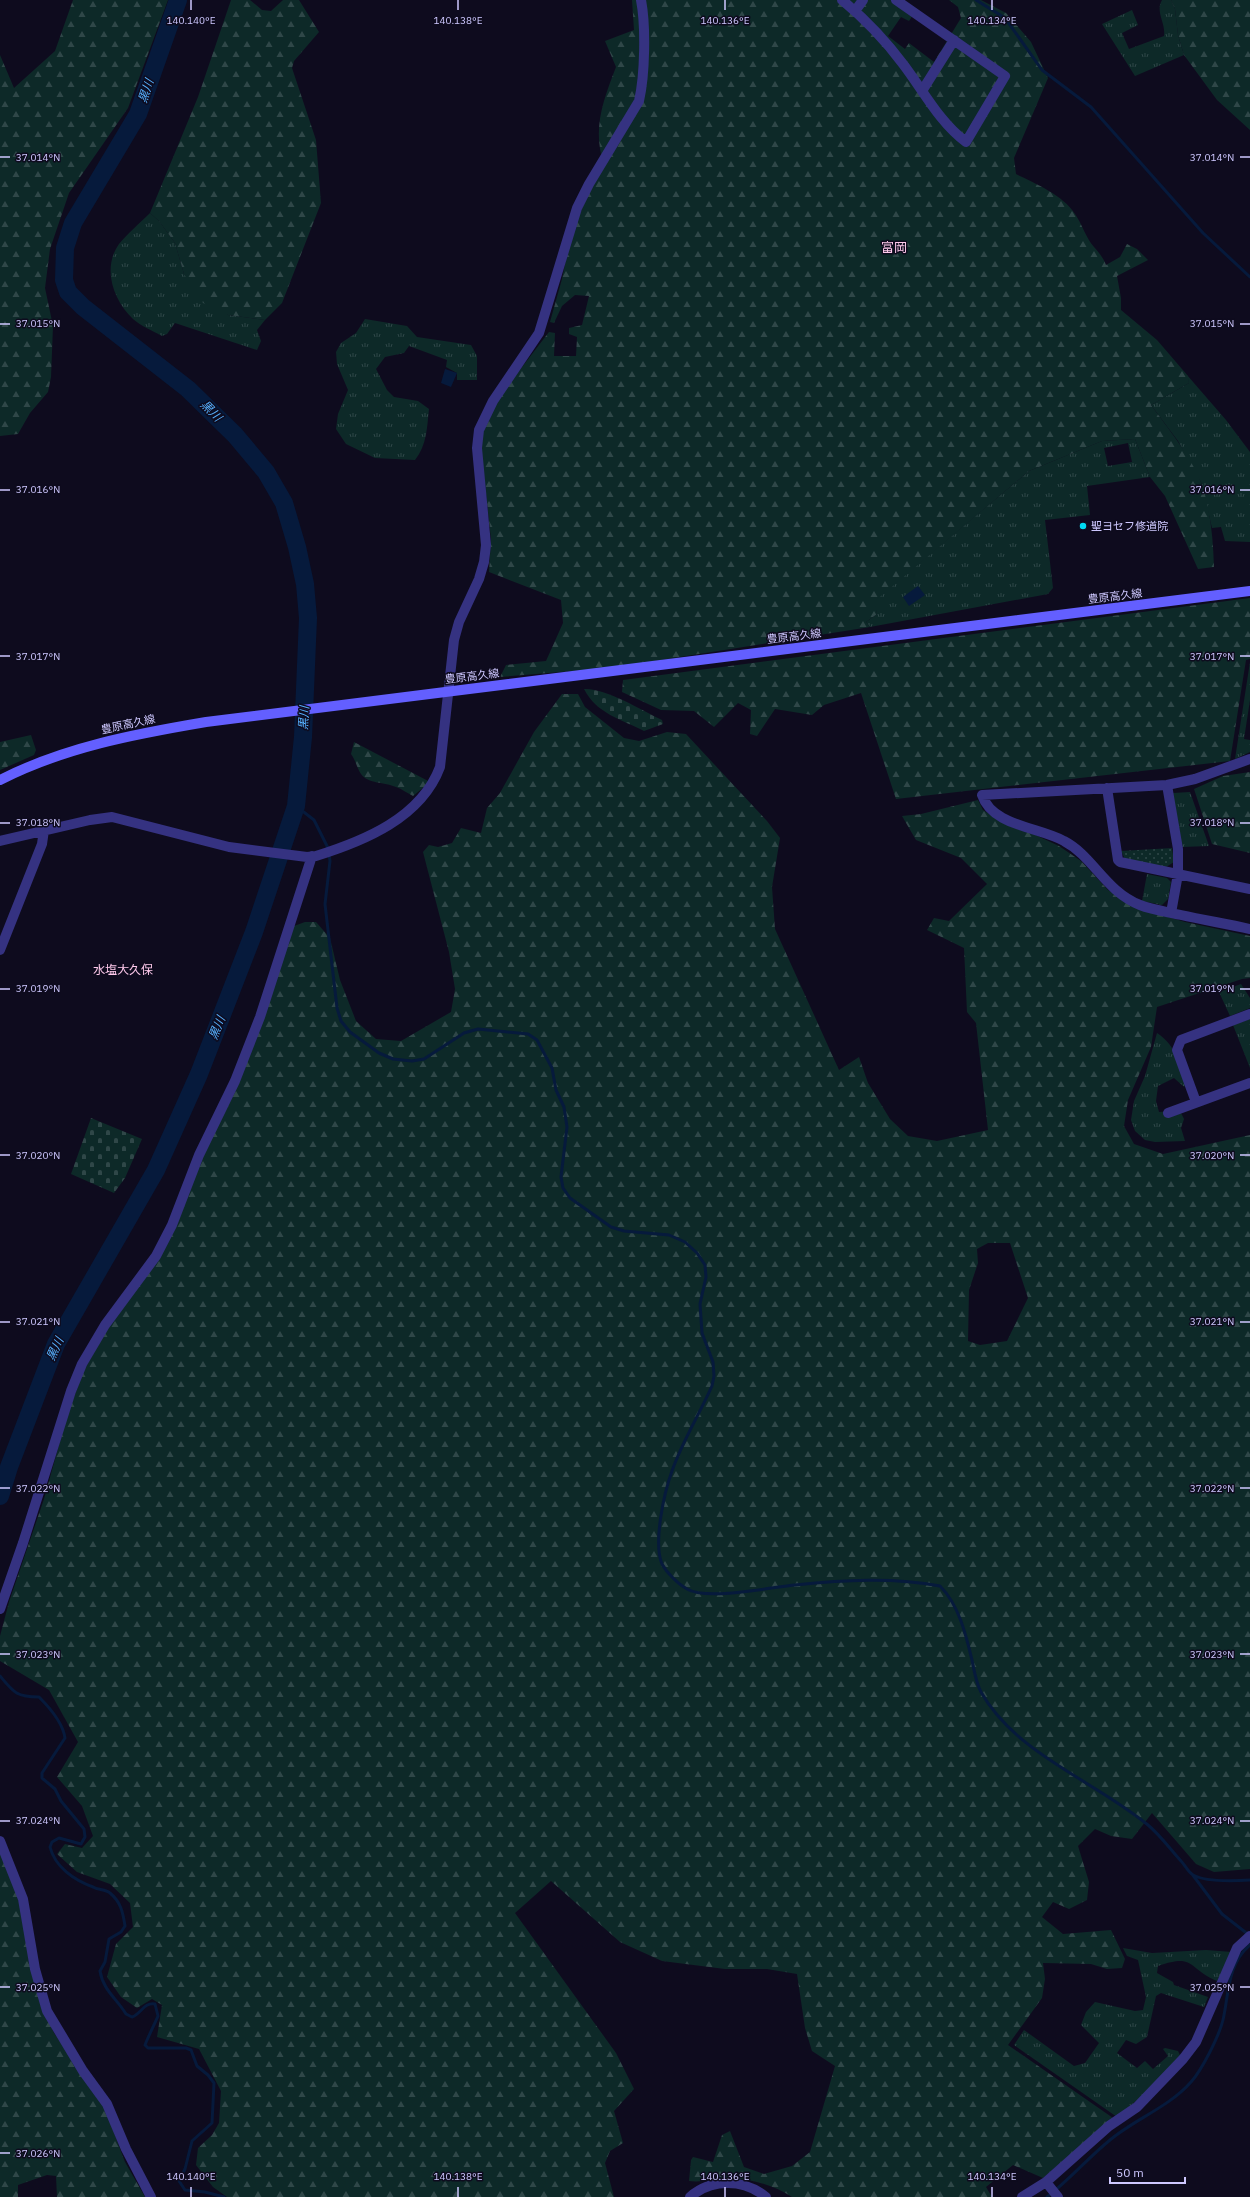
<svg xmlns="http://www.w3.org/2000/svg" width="1250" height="2197" viewBox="0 0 1250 2197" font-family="'IBM Plex Sans','Noto Sans JP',sans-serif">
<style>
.grass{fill:url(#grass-tufts);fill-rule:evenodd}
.forest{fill:url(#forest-firs);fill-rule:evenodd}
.cemetery{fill:url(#cemetery-stones)}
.park{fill:url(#park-dots)}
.water{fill:#061a3c}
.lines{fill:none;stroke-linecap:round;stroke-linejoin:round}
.stream{stroke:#061a3c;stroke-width:3}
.river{stroke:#061a3c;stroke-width:18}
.street{stroke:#353281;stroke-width:10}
.secondary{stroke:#635fff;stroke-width:10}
.ticks{fill:none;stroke:#cec8ff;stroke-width:1.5}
.poi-dot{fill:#00dbf3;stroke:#0e0b1e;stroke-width:1.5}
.labels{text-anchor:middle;stroke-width:3;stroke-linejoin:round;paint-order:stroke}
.poi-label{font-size:11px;fill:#cec8ff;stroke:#0e0b1e;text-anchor:start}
.street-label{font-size:11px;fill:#cec8ff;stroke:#0e0b1e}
.water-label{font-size:12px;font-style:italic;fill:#56b1ff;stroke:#0e0b1e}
.neighbourhood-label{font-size:12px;fill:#ffcaec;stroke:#0e0b1e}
.quarter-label{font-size:13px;fill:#ffcaec;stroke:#0e0b1e}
.ticks-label{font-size:10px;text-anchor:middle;fill:#cec8ff;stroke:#0e0b1e;stroke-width:3;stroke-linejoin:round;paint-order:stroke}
</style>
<defs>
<pattern id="grass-tufts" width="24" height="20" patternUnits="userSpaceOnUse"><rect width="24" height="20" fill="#0d2928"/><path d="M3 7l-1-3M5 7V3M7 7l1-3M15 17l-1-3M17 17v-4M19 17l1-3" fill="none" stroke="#2f4748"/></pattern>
<pattern id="forest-firs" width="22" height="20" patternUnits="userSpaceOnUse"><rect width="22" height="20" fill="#0d2928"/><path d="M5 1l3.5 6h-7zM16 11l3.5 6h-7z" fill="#2f4748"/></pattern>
<pattern id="cemetery-stones" width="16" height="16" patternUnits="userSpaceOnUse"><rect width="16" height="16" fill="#0d2928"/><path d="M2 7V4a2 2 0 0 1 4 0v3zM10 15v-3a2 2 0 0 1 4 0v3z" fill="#2f4748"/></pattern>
<pattern id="park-dots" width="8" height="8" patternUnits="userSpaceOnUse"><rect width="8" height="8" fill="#0d2928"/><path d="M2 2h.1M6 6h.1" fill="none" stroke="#2f4748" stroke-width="1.8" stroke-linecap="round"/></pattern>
</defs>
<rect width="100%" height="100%" fill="#0e0b1e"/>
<path class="grass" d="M1162,0H1171L1175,9L1178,35L1184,55L1135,76L1102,24L1132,10L1138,25L1122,33L1129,49L1164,36C1166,23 1155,12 1162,0Z
M150,213L159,221L175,243L184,274L228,315L265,320L257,330L261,341L257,350L175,323L167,334L162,336C153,331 141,326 133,319C113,300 102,268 119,244C128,233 140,223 150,213Z
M365,319L407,326L417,337L471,345L477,356V380H457V373L446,367L447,360L409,346L404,353L385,357L376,369L387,390L394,397L418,401L429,409C427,427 427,445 415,460L375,458L346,444L336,429L338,414L348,390L337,364L336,352L341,343L356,333Z
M1187,375L1226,420L1250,452V542L1225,541L1221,527L1212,528L1202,484L1178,441L1151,405L1189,383Z
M1135,439L1150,477L1087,486L1090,515L1045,520L1053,588L1048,594L870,627L866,622L877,614L874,601L1029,471L1102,441ZM1128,443L1132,462L1108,466L1104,448Z
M1250,662V700L1244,739L1250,740V752L1235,759Z
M1190,792L1209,846L1182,847L1173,793Z
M1147,874L1167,878L1171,882L1168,899L1162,905L1142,901Z
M1241,984L1250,998V1008L1230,1016L1219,992Z
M1250,1019V1068L1233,1025Z
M1157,1033C1177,1046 1179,1065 1186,1087L1183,1086L1174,1078L1158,1086L1156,1101L1159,1112L1180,1111L1184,1119L1181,1128L1185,1141L1155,1142L1145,1140L1135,1131L1131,1120L1134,1101L1145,1076Z
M1123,1948L1152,1953L1206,1950L1232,1952L1217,1981C1187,1968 1195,1953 1158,1966L1157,1973L1173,1982L1174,1985L1208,1997L1204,2007L1161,1993L1156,1996L1147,2037L1136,2044L1126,2040L1117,2053L1137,2068L1145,2061L1153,2069L1168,2056L1163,2049L1165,2048L1178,2051L1181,2057L1150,2089L1117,2117L1014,2045L1024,2030L1074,2066L1085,2063L1099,2043L1081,2025L1086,2012L1095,2002L1135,2011L1143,2010L1146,1997L1138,1960L1127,1956Z"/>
<path class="forest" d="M73,0H168L128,108L69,193L50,249L45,288L53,326L51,377L48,392L30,413L18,434L0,436V55L14,88L55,51Z
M231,0H250L262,10L271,11L283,0H299L319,32L294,61L292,68L316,140L321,203L282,303L265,320L228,315L203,303L184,274L175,243L159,221L150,213L198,97Z
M632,0H901L913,15L909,21L901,17L888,36L905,49L909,43L934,62L961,18L958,7L949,0H981L1006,13L1031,42L1048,78L1014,158L1016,174C1036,184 1063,195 1075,214C1082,224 1086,238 1094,247C1099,253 1103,257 1106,265L1120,257L1127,244L1137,249L1148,260L1117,276L1121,298V310L1157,340L1188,376L1189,383L1151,405C1167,427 1193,459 1202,485C1211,512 1213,540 1214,567L1198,569L1165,496L1150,477L1135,439L1102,441L1029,471L875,601L877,614L866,622L870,627L610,668L500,677L506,665L546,661L563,623L561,600L489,572L491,539L481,448L483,430L495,402L549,332L555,333L554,356H576L577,337L569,334V328L582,325L589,296L575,295L562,306L554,323L550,322L562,279L571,235L587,197L604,165C592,129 603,101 616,67L605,41L634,30Z
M1171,0H1250V130L1217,100L1184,55L1178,35L1175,9Z
M1250,598V659L1246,660L1230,761L896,799L861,693L824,705L812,715L775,709L757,736L750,734L751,710L738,703L714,727L694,711L661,710L622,692L623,680Z
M562,694H578L585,707L624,738L639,741L667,732L686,734L767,821L780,838L772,887L775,929L839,1070L859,1057L868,1083L890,1119L908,1136L937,1141L988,1130L976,1023L967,1012L964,948L927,930L934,918L949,921L987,884L961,858L916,840L902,816L921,814L978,800L983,810L1005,824L1029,832L1059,846L1081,861L1108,890L1141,909L1185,922L1250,936V978L1242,979L1157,1007L1151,1047L1128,1100L1124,1126L1134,1144L1163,1154L1250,1135V1869L1214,1872L1196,1864L1152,1813L1132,1839L1111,1836L1095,1829L1078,1846L1089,1882L1087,1900L1069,1909L1053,1902L1042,1917L1063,1934L1111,1930L1125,1959L1122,1968L1107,1969L1091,1964L1043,1963L1045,1979L1042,1998L1008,2045L1113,2118L1043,2178L1013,2165L986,2187L992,2197H792C773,2185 750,2178 726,2178C713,2178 703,2183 689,2181L691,2160L693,2157L713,2162L722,2135L730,2131L744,2167L764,2174L792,2166L810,2152L835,2066L812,2051L805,2028L797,1974L767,1969H725L662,1961L620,1942L551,1881L515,1913L616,2053L634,2089L614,2111L623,2143L610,2151L605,2163L614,2197H227L213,2187L196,2165L198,2148L212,2135L219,2123L221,2091L199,2049L157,2037L162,2005L152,1999L137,2008L121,1997L107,1977L116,1944L133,1927L130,1903L110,1884L77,1872L57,1854L65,1844L82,1848L93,1836L82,1806L57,1777L78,1742L49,1690L0,1661V1636L9,1602L44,1499L67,1416L84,1370L109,1327L155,1264L294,926L305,922H316L330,938L340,980L356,1021L376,1039L401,1041L451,1012L455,989L449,952L423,852L429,845L438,847L452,843L461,828L481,833L487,808L500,793L534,732ZM988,1243H1010L1028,1298L1007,1341L980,1345L968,1341L969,1290L978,1263L977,1249Z
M31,735L36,750L34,755L0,770V742Z
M354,742L430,782L413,796C407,793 402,789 396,787C385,782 368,784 361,774C357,768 356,761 351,754Z
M1250,772V853L1212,844L1194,789L1223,776Z
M0,1852L19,1901L44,2012L54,2033L104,2106L125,2162L145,2197H57L56,2176L47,2175L18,2185V2197H0Z"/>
<path class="cemetery" d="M584,689C606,688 641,710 662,720L663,724L644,731C621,719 597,714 584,689Z
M91,1118L142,1139L125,1178L114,1193L71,1174Z"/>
<path class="park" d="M1172,848L1174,862L1166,867L1125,859L1121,851Z"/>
<path class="water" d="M445,369L457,373L451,387L441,383Z
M918,586L925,595L909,606L903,597Z"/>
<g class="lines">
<path class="stream" d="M976,0L1005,18L1042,70L1091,107L1203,233L1250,277
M296,806L314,820L328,848L330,861L325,904L337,1008L341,1021L350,1032L379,1053L393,1059L412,1061L424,1059L464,1033L478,1029L528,1034L537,1040L552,1068L556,1090L564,1107L567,1127L561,1177L563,1188L570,1198L611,1227L624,1231L669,1235L685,1242L697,1253L705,1265L706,1277L700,1304L702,1333L713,1362L714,1376L712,1386C699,1415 682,1442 672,1471C664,1493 653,1543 662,1564C667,1573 678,1584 687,1589C707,1601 772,1587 795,1585C843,1580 893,1577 940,1586C959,1605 966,1635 972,1660C974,1670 976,1683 981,1692C1016,1754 1095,1781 1148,1825C1161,1836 1170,1849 1181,1861C1185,1865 1188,1872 1193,1875C1206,1882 1235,1881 1250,1880
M0,1676C14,1693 17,1697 39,1697C49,1707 63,1723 65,1738L42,1773V1778L55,1789L61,1801L84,1829L85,1837L81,1844L59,1838L52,1842L50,1847C55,1867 74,1880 93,1887C98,1890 106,1889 110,1893C121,1902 123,1913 125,1926L121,1932L109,1939L105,1962L100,1971C103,1990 117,1999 126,2014L132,2017C141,2014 144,2002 155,2004L158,2016L147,2040L145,2045L148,2048H186L191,2050L197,2066L208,2075L214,2083L212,2123L192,2141L185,2169L179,2181L185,2190L205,2192L224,2197
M1192,1874L1222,1914L1249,1935
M1047,2197C1069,2180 1088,2158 1110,2140C1135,2119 1169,2107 1191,2082C1202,2070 1219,2036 1223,2020C1229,1994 1227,1964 1250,1945"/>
<path class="river" d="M0,1496L9,1467L56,1344L156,1170L199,1074L254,932L296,806L303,737L308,618L305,584L297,547L284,503L266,472L235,435L188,389L83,307L68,292L64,280L65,248L73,223L138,114L178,0"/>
<path class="street" d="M842,0C865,19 885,40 903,64C923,90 939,122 966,142L1005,76L896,0
M855,11L863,0
M922,91L954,40
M1250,759L1195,779L1167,785L982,795C992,826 1039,827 1064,841C1093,856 1105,891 1140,905C1153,910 1168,912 1181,915C1204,920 1227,924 1250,929
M1167,785L1178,849V874L1171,913
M1107,788L1118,860L1120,862L1250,889
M0,841L90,820L112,817L229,847L307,857L316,856C364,841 421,818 440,767L454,640L459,622L479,579L484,562L486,545L477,448L479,430L493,401L539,333L577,208L589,184L639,101C645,75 646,26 641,0
M0,950L42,844L44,830
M1196,1102L1177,1050L1181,1040L1250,1014
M1168,1113L1250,1083
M0,1609L23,1543L71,1391L82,1364L105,1325L156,1256L172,1225L199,1155L235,1081L260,1017L312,856
M0,1841L23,1899L35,1969L47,2011L83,2071L107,2104L126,2149L151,2197
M1046,2182L1058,2197
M690,2197C712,2178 744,2179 766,2197
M1022,2197L1046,2182L1109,2126L1137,2107L1183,2059L1196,2042L1237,1948L1250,1936"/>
<path class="secondary" d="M0,780C65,747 135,734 206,722L1250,591"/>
</g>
<path class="ticks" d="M191,0V10M458,0V10M725,0V10M992,0V10M0,157H10M1240,157H1250M0,324H10M1240,324H1250M0,490H10M1240,490H1250M0,656H10M1240,656H1250M0,823H10M1240,823H1250M0,989H10M1240,989H1250M0,1155H10M1240,1155H1250M0,1322H10M1240,1322H1250M0,1488H10M1240,1488H1250M0,1654H10M1240,1654H1250M0,1821H10M1240,1821H1250M0,1987H10M1240,1987H1250M0,2153H10M191,2187V2197M458,2187V2197M725,2187V2197M992,2187V2197"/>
<circle class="poi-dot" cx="1083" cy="526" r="4"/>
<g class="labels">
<g class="poi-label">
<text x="1091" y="530">聖ヨセフ修道院</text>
</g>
<g class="street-label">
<text transform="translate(1115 596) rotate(-7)" y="4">豊原高久線</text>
<text transform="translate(794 636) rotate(-7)" y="4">豊原高久線</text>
<text transform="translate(472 676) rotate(-7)" y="4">豊原高久線</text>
<text transform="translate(128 724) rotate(-12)" y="4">豊原高久線</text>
</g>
<g class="water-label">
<text transform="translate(146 91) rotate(-71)" y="4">黒川</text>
<text transform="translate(211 411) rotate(45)" y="4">黒川</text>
<text transform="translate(304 718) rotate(-87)" y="4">黒川</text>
<text transform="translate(217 1028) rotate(-68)" y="4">黒川</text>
<text transform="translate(55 1349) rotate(-66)" y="4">黒川</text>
</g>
<g class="neighbourhood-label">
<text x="123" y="974">水塩大久保</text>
</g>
<g class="quarter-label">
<text x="894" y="252">富岡</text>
</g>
</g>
<g class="ticks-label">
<text x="191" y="24">140.140°E</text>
<text x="458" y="24">140.138°E</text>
<text x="725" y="24">140.136°E</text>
<text x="992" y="24">140.134°E</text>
<text x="1212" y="161">37.014°N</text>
<text x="38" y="161">37.014°N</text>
<text x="1212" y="327">37.015°N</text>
<text x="38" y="327">37.015°N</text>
<text x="1212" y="493">37.016°N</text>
<text x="38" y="493">37.016°N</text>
<text x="1212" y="660">37.017°N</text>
<text x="38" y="660">37.017°N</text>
<text x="1212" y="826">37.018°N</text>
<text x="38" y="826">37.018°N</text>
<text x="1212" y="992">37.019°N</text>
<text x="38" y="992">37.019°N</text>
<text x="1212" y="1159">37.020°N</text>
<text x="38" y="1159">37.020°N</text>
<text x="1212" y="1325">37.021°N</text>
<text x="38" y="1325">37.021°N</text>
<text x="1212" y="1492">37.022°N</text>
<text x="38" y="1492">37.022°N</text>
<text x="1212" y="1658">37.023°N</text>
<text x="38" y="1658">37.023°N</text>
<text x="1212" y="1824">37.024°N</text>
<text x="38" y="1824">37.024°N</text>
<text x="1212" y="1991">37.025°N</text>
<text x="38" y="1991">37.025°N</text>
<text x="38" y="2157">37.026°N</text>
<text x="191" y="2180">140.140°E</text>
<text x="458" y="2180">140.138°E</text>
<text x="725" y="2180">140.136°E</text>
<text x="992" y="2180">140.134°E</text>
</g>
<path d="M1110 2177v6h75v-6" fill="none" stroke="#cec8ff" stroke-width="2"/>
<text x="1116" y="2177" font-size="12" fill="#cec8ff" stroke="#0e0b1e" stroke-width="3" paint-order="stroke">50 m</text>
</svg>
